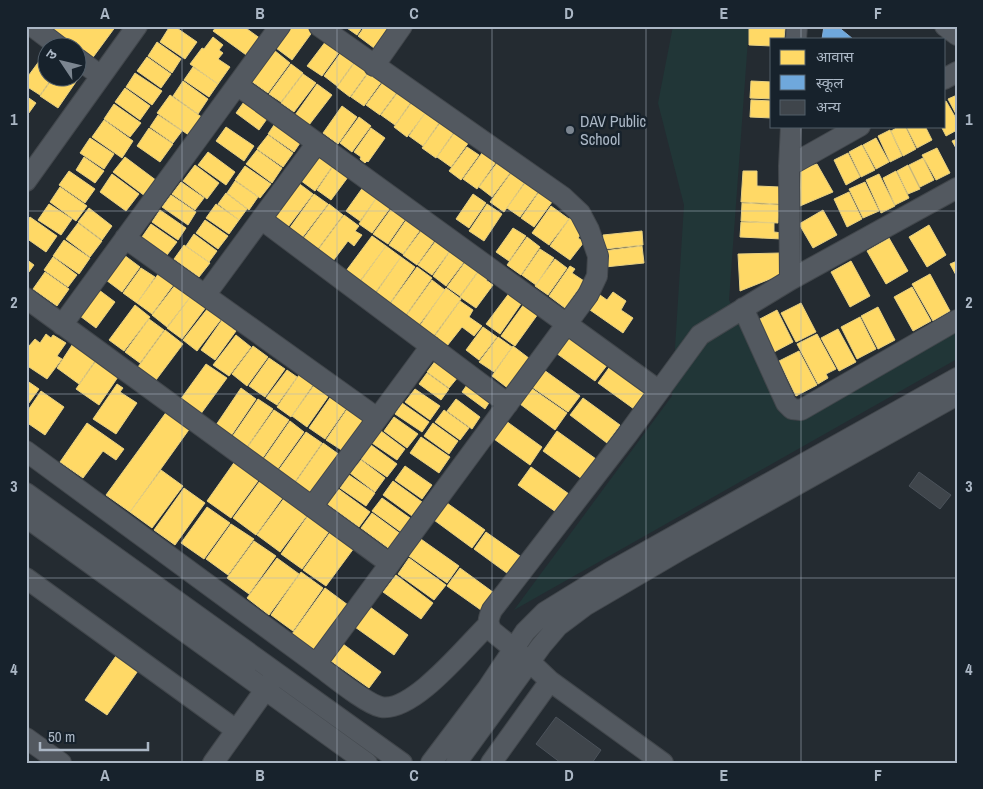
<svg xmlns="http://www.w3.org/2000/svg" width="983" height="789" viewBox="0 0 983 789" font-family="'Archivo Narrow','Noto Sans Devanagari',sans-serif">
<style>
.green{fill:#213637}
.homes{fill:#ffd966;stroke:#e6cf82}
.schools{fill:#6fa8dc;stroke:#81acd5}
.building{fill:#3f454b;stroke:#4b525a}
.lines{fill:none;stroke-linecap:round;stroke-linejoin:round}
.minor-casing{stroke:#42474c;stroke-width:22}
.minor{stroke:#535960;stroke-width:20}
.grid{fill:none;stroke:#abb7c5;stroke-width:1;stroke-opacity:0.55}
.poi-dot{fill:#7c8691;stroke:#17222c;stroke-width:2}
.labels{text-anchor:middle;stroke-width:5;stroke-linejoin:round;paint-order:stroke}
.poi-label{font-size:16px;fill:#abb7c5;stroke:#17222c;text-anchor:start}
.neatline{fill:none;stroke:#abb7c5;stroke-width:2}
.grid-label{font-size:16px;text-anchor:middle;font-weight:bold;fill:#abb7c5}
</style>
<rect width="100%" height="100%" fill="#242b31"/>
<path class="green" d="M673,26H749L729,300L778,409L796,421L957,330V359L514,610L672,396L684,205L658,103Z"/>
<path class="homes" d="M46,26H116L91,60L78,50V48H75Z
M170,26H174L197,42L185,59L160,42Z
M217,26H243L261,39L249,57L213,31Z
M293,26H307L313,31L292,60L276,48Z
M344,26H363L357,35Z
M365,26H389L374,48L358,36Z
M750,26H785V28Z
M749,27L785,29L784,39H772V46L749,45Z
M213,37L223,45L219,50L223,53L218,59L230,67L218,84L190,64L202,48L204,49Z
M326,41L340,51L322,76L307,66Z
M157,42L181,59L172,73L148,56Z
M48,49V78H52L40,95L26,86V79Z
M274,50L290,63L268,93L251,81Z
M342,51L355,61L337,86L324,76Z
M147,57L171,74L161,88L137,71Z
M355,62L368,72L350,97L337,87Z
M291,64L303,73L281,102L269,94Z
M193,67L218,84L209,97L184,80Z
M78,70L82,73L58,108L40,96L53,78H78Z
M369,72L382,81L364,106L351,97Z
M135,73L162,91L152,105L126,87Z
M303,74L316,83L294,112L281,103Z
M183,81L208,99L198,114L173,96Z
M751,81L772,82V99L750,98Z
M383,82L397,92L380,115L366,105Z
M317,84L332,95L309,125L295,115Z
M125,88L150,106L140,120L115,102Z
M398,92L411,102L395,125L381,115Z
M170,95L203,118L190,136L157,113Z
M957,95V116L948,99Z
M26,96L36,103L26,117Z
M246,99L269,116L259,130L236,113Z
M751,100L772,101V118L750,117Z
M946,101L957,120V130L946,136L941,126H944V102Z
M412,102L426,112L407,137L394,127Z
M114,104L141,123L130,137L104,119Z
M342,106L357,117L338,144L323,133Z
M425,113L439,123L423,146L409,136Z
M158,115L182,131L173,143L150,127Z
M359,117L371,126L352,152L340,143Z
M104,120L133,141L122,158L92,137Z
M276,122L302,140L294,152L268,134Z
M440,123L454,132L436,158L422,148Z
M900,126H905L916,149L903,156L891,131Z
M906,126H925L932,140L917,148Z
M226,127L254,146L244,161L216,141Z
M149,128L173,144L160,162L137,146Z
M371,128L385,138L368,162L367,161L365,163L360,159L361,157L354,152Z
M890,130L902,156L890,162L878,136Z
M455,132L469,142L451,167L437,157Z
M268,135L293,153L283,167L257,149Z
M90,138L114,154L104,169L80,153Z
M876,138L889,162L876,169L863,145Z
M957,139V150L952,141Z
M862,145L875,170L861,177L849,152Z
M467,147L479,155L461,180L449,171Z
M937,148L950,173L936,180L922,155Z
M257,150L282,168L272,183L246,164Z
M321,150L336,161L315,191L300,180Z
M208,152L235,172L226,185L198,165Z
M482,153L496,162L477,189L463,179Z
M848,153L860,177L846,185L834,160Z
M84,157L104,171L95,183L76,170Z
M125,157L157,181L145,196L113,172Z
M923,158L934,180L920,187L909,165Z
M336,162L351,173L331,200L317,190Z
M497,163L510,173L492,197L479,187Z
M817,164L833,192L800,206L801,169Z
M195,165L219,183L207,199L183,181Z
M908,165L920,189L908,194L897,171Z
M245,166L271,184L260,198L235,180Z
M69,171L95,189L85,203L59,185Z
M743,171H757V186L780,187L779,204L741,202Z
M896,171L909,198L895,205L883,178Z
M511,173L524,183L504,212L490,202Z
M112,174L139,194L126,211L100,192Z
M879,174L895,206L881,213L866,180Z
M235,181L258,197L249,210L227,193Z
M181,182L204,198L195,210L172,194Z
M297,182L313,194L288,227L273,216Z
M865,182L879,211L863,218L849,189Z
M366,183L380,193L360,221L346,211Z
M525,183L538,192L520,217L507,208Z
M60,187L87,206L76,221L50,202Z
M539,192L552,202L534,227L521,218Z
M849,192L862,219L847,227L834,199Z
M226,193L247,209L239,220L218,204Z
M314,194L328,204L302,238L289,229Z
M379,194L393,204L372,233L359,224Z
M473,194L486,203L469,228L456,219Z
M171,195L196,212L188,225L162,207Z
M742,203L779,205L778,223L741,221Z
M49,204L72,219L61,235L38,220Z
M216,204L239,220L229,234L206,218Z
M329,204L343,215L317,250L303,239Z
M487,204L502,214L484,241L469,231Z
M394,205L408,215L388,244L373,234Z
M551,206L569,219L549,245L532,233Z
M89,208L112,226L102,240L78,222Z
M160,210L186,228L178,240L152,222Z
M823,210L837,235L813,248L799,224Z
M344,215L359,226L355,231L362,235L354,246L348,241L333,261L318,250Z
M409,216L423,226L403,254L389,245Z
M30,217L57,236L46,252L26,238V222Z
M570,218L585,229L578,238L584,242L570,260L550,246Z
M205,220L228,236L218,249L196,233Z
M741,222L774,223V232L783,233L782,239L740,237Z
M78,223L102,241L90,257L66,239Z
M151,224L177,242L167,255L142,237Z
M929,225L946,255L927,267L909,237Z
M424,227L437,237L417,265L403,255Z
M513,228L526,236L509,261L496,252Z
M642,231L643,245L605,249L603,235Z
M194,234L217,251L209,262L186,246Z
M372,236L386,246L360,281L346,271Z
M527,237L540,247L521,275L507,265Z
M438,238L452,248L432,275L418,265Z
M889,238L908,271L886,284L867,251Z
M64,240L90,258L79,274L53,256Z
M184,245L210,263L199,277L174,259Z
M386,246L401,257L375,293L360,282Z
M642,246L644,263L605,267L603,251Z
M453,247L467,258L446,286L433,276Z
M540,249L554,258L536,285L522,275Z
M781,253L780,275L740,291L738,254Z
M124,255L140,267L122,292L106,280Z
M53,257L77,275L68,287L44,270Z
M401,257L415,267L390,303L376,293Z
M26,259L34,265L26,276Z
M555,259L567,268L548,295L535,286Z
M466,261L479,270L460,296L447,287Z
M851,261L870,296L850,307L831,272Z
M957,261V277L950,264Z
M570,266L575,269L572,273L584,281L565,308L549,296Z
M417,267L432,278L406,315L390,304Z
M141,268L155,277L137,303L123,293Z
M481,268L490,275L486,280L493,285L476,308L460,297Z
M45,272L69,289L57,306L33,289Z
M159,273L174,284L152,314L137,303Z
M930,274L950,311L933,321L912,284Z
M432,280L445,290L419,325L406,316Z
M176,284L191,296L167,327L152,315Z
M912,287L931,321L913,331L894,297Z
M446,288L461,299L433,337L419,327Z
M99,290L115,302L96,328L80,316Z
M510,292L523,301L500,334L486,324Z
M613,292L626,301L621,310L633,318L623,333L590,310L600,295L607,300Z
M191,296L206,307L182,339L167,328Z
M460,301L473,310L469,317L482,326L474,336L462,327L447,346L434,337Z
M801,303L816,332L796,342L781,313Z
M524,304L538,314L515,346L501,336Z
M135,305L150,317L124,351L109,340Z
M878,307L895,340L878,349L861,316Z
M208,308L222,318L197,351L183,340Z
M777,310L793,342L774,352L758,320Z
M860,317L876,349L857,359L841,327Z
M149,319L164,330L140,363L125,352Z
M222,320L236,331L215,360L201,350Z
M483,327L497,337L479,360L466,350Z
M838,329L856,362L839,371L821,338Z
M165,330L183,344L156,380L138,367Z
M572,331L611,360L595,381L556,353Z
M46,334L51,338L53,335L66,343L57,356L62,359L47,379L26,365V344L29,346L35,339L40,343Z
M817,334L836,369L826,374L828,378L818,384L797,344Z
M236,335L251,347L229,376L213,365Z
M498,337L512,347L494,372L479,362Z
M74,342L97,358L79,384L57,368Z
M253,346L268,357L247,386L232,374Z
M513,346L530,359L509,389L492,376Z
M799,351L817,385L796,396L779,361Z
M98,358L120,374L99,405L76,389Z
M269,358L285,369L265,397L249,386Z
M436,360L458,377L449,388L427,372Z
M206,364L227,378L200,415L180,400Z
M611,365L647,392L634,409L598,383Z
M287,370L297,377L277,405L266,398Z
M544,370L580,396L568,412L532,387Z
M427,373L449,389L441,400L419,384Z
M299,375L313,385L291,417L277,407Z
M26,380L39,389L26,407Z
M469,382L492,398L485,409L462,392Z
M117,384L123,388L120,392L137,403L116,434L93,419Z
M315,384L330,394L307,427L292,416Z
M241,388L256,399L231,436L216,425Z
M531,388L567,413L555,430L520,404Z
M415,389L440,406L430,420L405,402Z
M41,391L64,407L45,435L26,422V413Z
M332,395L348,406L325,439L309,428Z
M583,398L620,425L607,443L570,415Z
M258,399L273,409L247,447L232,437Z
M456,399L480,417L472,429L447,411Z
M402,403L429,422L422,432L395,414Z
M350,405L367,417L343,451L326,440Z
M170,407L193,424L130,512L106,495Z
M274,410L289,420L262,459L247,448Z
M444,410L469,428L460,440L435,422Z
M394,417L418,434L407,448L384,431Z
M290,421L304,432L277,470L263,460Z
M506,421L542,447L530,465L494,439Z
M87,423L124,449L116,460L103,451L83,478L60,462Z
M433,423L458,441L449,454L424,436Z
M381,431L405,449L397,460L372,443Z
M557,431L596,459L582,479L543,451Z
M306,432L322,443L294,483L278,471Z
M421,437L450,457L439,473L410,453Z
M323,443L344,458L316,497L295,483Z
M371,445L397,464L387,477L361,459Z
M238,457L263,474L231,518L207,501Z
M361,460L385,478L375,492L350,473Z
M405,466L432,485L422,499L395,480Z
M531,467L569,494L556,512L518,485Z
M161,470L183,486L152,528L130,512Z
M265,474L288,490L256,535L233,518Z
M349,475L375,493L366,506L340,488Z
M393,481L422,502L412,516L383,495Z
M184,488L205,503L175,545L154,530Z
M337,488L370,512L359,527L326,503Z
M288,493L311,510L280,552L257,535Z
M382,498L410,518L401,532L372,511Z
M447,503L485,530L472,548L434,520Z
M207,507L230,523L204,559L181,543Z
M312,510L333,526L302,569L281,554Z
M372,513L402,535L391,550L361,528Z
M231,524L254,539L228,575L206,559Z
M334,527L357,544L326,586L303,570Z
M486,532L527,561L515,579L474,549Z
M418,537L459,566L447,583L406,554Z
M254,541L276,556L249,594L227,578Z
M277,558L299,574L269,615L247,598Z
M409,558L446,585L434,600L398,574Z
M460,568L501,598L488,615L447,586Z
M301,572L323,588L293,631L271,615Z
M396,575L433,603L421,619L383,592Z
M325,588L352,608L319,654L292,634Z
M370,607L408,635L394,655L355,627Z
M343,644L381,672L369,688L331,661Z
M118,653L140,668L107,715L85,700Z"/>
<path class="schools" d="M824,26H837L853,39H822Z"/>
<path class="building" d="M919,472L951,495L940,509L909,486Z
M556,717L601,750L592,763H561L536,744Z"/>
<g class="lines">
<g class="minor-casing">
<path id="minor" d="M32,26L61,48
M945,26L957,35
M796,39L797,26
M78,59L101,76
M374,66L402,26
M944,79L957,72
M237,85L658,390
M789,166L860,126
M26,181L137,26
M261,219L508,404
M125,238L377,418
M790,280L789,166L791,126
M206,294L317,143
M26,298L389,563
M743,308L786,403L792,409L801,410L957,320
M62,325L280,26
M26,451L316,664C330,674 366,704 381,707C413,713 466,646 488,625
M26,493L402,763
M312,507L431,346
M26,517L367,763
M26,578L236,730
M316,664L588,295L597,276L598,256L589,230L580,213L563,197L319,26
M26,738L61,763
M213,763L273,679
M431,763L487,689L525,632L545,612L610,572L957,378
M456,763L541,646L558,626L586,605L680,550L957,395
M491,763L550,681
M663,763L550,681L530,662L492,631C487,623 488,619 492,610L627,435L700,335L790,280L957,188"/>
</g>
<use href="#minor" class="minor"/>
</g>
<path class="grid" d="M182,26V763M337,26V763M492,26V763M646,26V763M801,26V39M801,126V763M26,211H957M26,394H957M26,578H957"/>
<circle class="poi-dot" cx="570" cy="130" r="5"/>
<g class="labels">
<g class="poi-label">
<text x="580" y="127">DAV Public<tspan x="580" dy="18">School</tspan></text>
</g>
</g>
<rect width="983" height="789" fill="none" stroke="#17222c" stroke-width="55"/>
<rect x="770" y="38" width="175" height="90" fill="#17222c" stroke="#525e69"/>
<rect x="780" y="50" width="25" height="15" fill="#ffd966" stroke="#525e69"/>
<text x="816" y="62" font-size="15" fill="#abb7c5">आवास</text>
<rect x="780" y="75" width="25" height="15" fill="#6fa8dc" stroke="#525e69"/>
<text x="816" y="88" font-size="15" fill="#abb7c5">स्कूल</text>
<rect x="780" y="100" width="25" height="15" fill="#3f454b" stroke="#525e69"/>
<text x="816" y="112" font-size="15" fill="#abb7c5">अन्य</text>
<g transform="translate(62 62) rotate(305)"><circle r="24" fill="#17222c" stroke="#525e69"/>
<path d="M0-4L9 19L0 12L-9 19Z" fill="#7c8691"/>
<text y="-8" font-size="14" font-weight="bold" text-anchor="middle" fill="#abb7c5">उ</text>
</g>
<path d="M40 742v8h108v-8" fill="none" stroke="#abb7c5" stroke-width="2.5"/>
<text x="48" y="742" font-size="15" fill="#abb7c5" stroke="#17222c" stroke-width="4" paint-order="stroke">50 m</text>
<rect x="28" y="28" width="928" height="734" class="neatline"/>
<g class="grid-label">
<text x="105" y="19">A</text>
<text x="260" y="19">B</text>
<text x="414" y="19">C</text>
<text x="569" y="19">D</text>
<text x="724" y="19">E</text>
<text x="878" y="19">F</text>
<text x="14" y="125">1</text>
<text x="969" y="125">1</text>
<text x="14" y="308">2</text>
<text x="969" y="308">2</text>
<text x="14" y="492">3</text>
<text x="969" y="492">3</text>
<text x="14" y="675">4</text>
<text x="969" y="675">4</text>
<text x="105" y="781">A</text>
<text x="260" y="781">B</text>
<text x="414" y="781">C</text>
<text x="569" y="781">D</text>
<text x="724" y="781">E</text>
<text x="878" y="781">F</text>
</g>
</svg>
